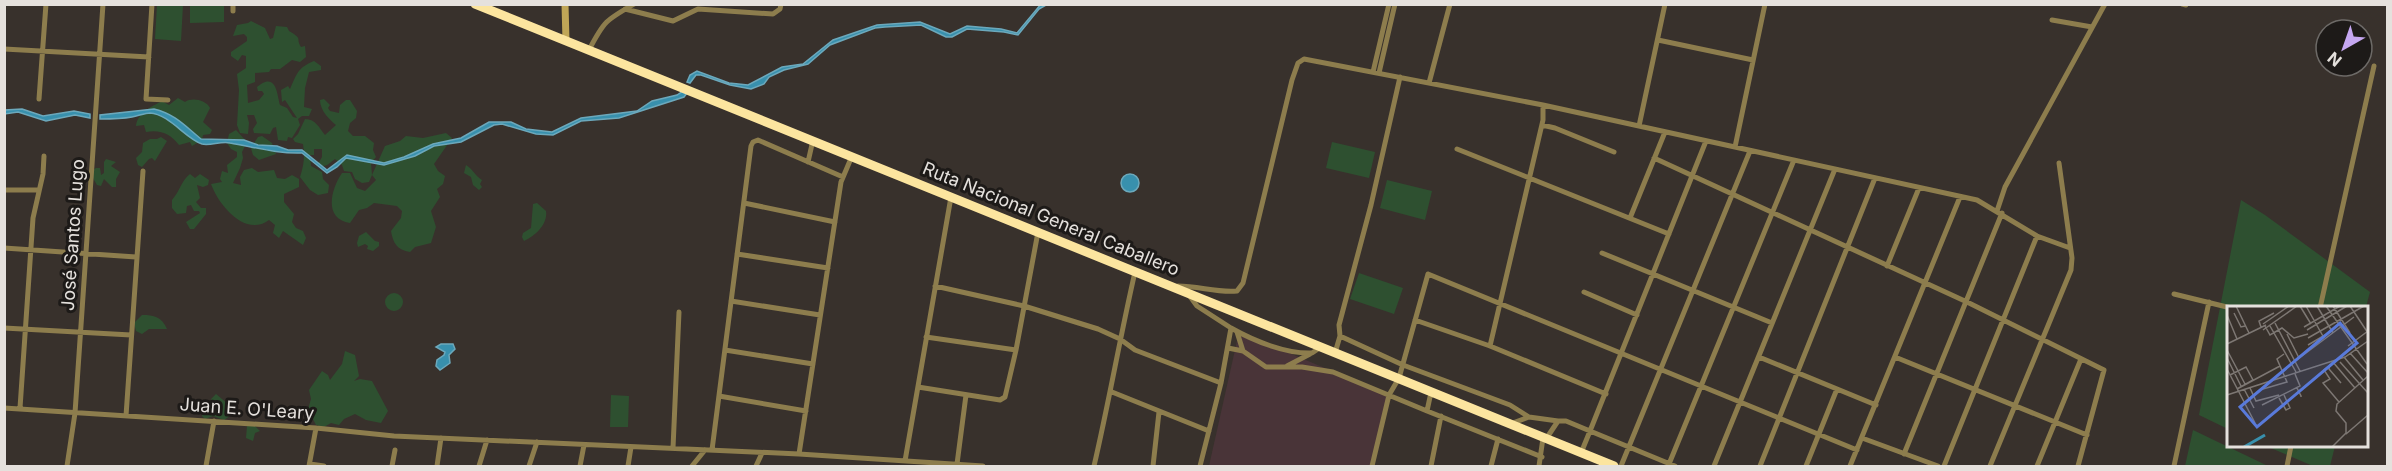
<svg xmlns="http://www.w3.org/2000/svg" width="2392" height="471" viewBox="0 0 2392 471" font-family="Inter,sans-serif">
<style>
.commercial{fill:#493438}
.green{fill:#2e5030}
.water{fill:#3890ad;stroke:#6ca8bb;stroke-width:1.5}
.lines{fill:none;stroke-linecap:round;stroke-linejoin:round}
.street{stroke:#8d7d4d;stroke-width:5}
.secondary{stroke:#c0a657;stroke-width:7}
.highway{stroke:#fce59f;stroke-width:9}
.labels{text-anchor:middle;stroke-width:6;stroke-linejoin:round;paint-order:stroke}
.street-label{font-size:18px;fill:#e5e1dd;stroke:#1d1a18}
.inset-river{fill:none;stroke:#3890ad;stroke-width:3}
.inset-road{fill:none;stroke:#7d7773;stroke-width:1.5}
.view{fill:#597ada;fill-opacity:0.15;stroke:#597ada;stroke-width:3}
.inset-edge{fill:none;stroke:#e5e1dd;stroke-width:3}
</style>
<rect width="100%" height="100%" fill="#38312c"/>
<path class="commercial" d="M1239,332L1389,395L1372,466H1209Z"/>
<path class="green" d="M157,5H183L181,41L155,39Z
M190,5H224V22L190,23Z
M251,21L265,28L270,39L273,38L276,26L287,27L289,31C304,40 295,37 301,47L305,46L306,57L300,62L292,60L280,69H271L269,72L255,73V82L247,85L248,103L259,100L264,94L262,91H258L257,87C276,71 277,93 280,105L287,108L293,117L297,118L285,100L282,102L281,90L288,86L290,89C297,74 297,68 314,61L321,66V70L309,72L305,88L304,107L312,109L309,116H302L298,119L300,125L292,138L288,137L287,141L278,140L276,127L273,128L270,134L254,133L253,129L257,123L254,115H247L249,123L248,134L240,133L237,125L239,90L237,74L246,68V56L242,55L238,61L231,56V52L247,41V37L244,34L233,36L237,25L248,23Z
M178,98L185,102C192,97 206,100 210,108L203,122L212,130L210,134L203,135L202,140L192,146L190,142L179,145C171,134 160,129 146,132L144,125L136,126C137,113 151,107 162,101L169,105Z
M324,99L330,105L328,108L330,111L339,113L340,105L346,100H350L357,111L356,118L350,123L348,131L353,136H365L374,143L373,150L376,157L371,163L372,175L385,146L400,141L406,136L423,138L446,133L452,138L434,164L438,171L445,176L443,184L437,189L440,197L431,211L436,227L431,243L415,247L410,252C397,250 393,243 391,231L401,218L402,211L397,206L374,203L367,208L359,210L350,223C323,219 331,189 342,173H350L357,188L365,191L376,180L372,175L369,182L362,183L355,179L352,172L344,171L342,165L335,159C329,163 326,169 318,164L322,157V149H314V155H310L311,166L322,172L323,179L329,185L328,193L318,195L310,190L300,177C304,165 305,156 303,144L295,142L293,139L298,134L305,119C316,119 319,128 325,135L336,125C330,120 320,111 320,100Z
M236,130L247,142L242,152L243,158L240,168L233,183L241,185L240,177L244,170L252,168L258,172L274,170L277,178L285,179L292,175L299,179V187L284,194V202L294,214L292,222L296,228L303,231L306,238L303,245L283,231L279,238L273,233L275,225L269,220C245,238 218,204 211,184L222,182L220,179L222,171L228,173L227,165L237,157V152L231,149L227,143L229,134Z
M262,136L272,143L276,154L259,160L253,155L249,142L254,143L258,137Z
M161,137L167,141L155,161L152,158L149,159L142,167L138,165L136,158L142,152L143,143L150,139H157Z
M1332,142L1375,152L1369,178L1326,168Z
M106,159L116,162L111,166L120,172L116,179V187H112L104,179L101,186L97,185L93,178V170L96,168H100L101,175L104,173V162Z
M466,165C473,169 475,176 482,180L480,184L482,187L479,190L473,185L471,177L464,173Z
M190,174L195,178L200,174L209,180L208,185L203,187L197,185L200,198L196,202L201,208H206V214L194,229H190L186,222L200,213L199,211H194L191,205L187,206L186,213L177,214L172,208V200C180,191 181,181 190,174Z
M1387,180L1432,191L1425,220L1380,208Z
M2241,200L2265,215L2370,292L2366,307L2228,308V429L2199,415Z
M537,203L546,211C548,224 535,236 524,241L522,237L523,233L531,228L533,204Z
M366,232L375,241L379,242V246L373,251L367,249L368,246L365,244L358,247L357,243L359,236Z
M1359,273L1403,288L1394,314L1350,299Z
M385 302a9 9 0 1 1 18 0a9 9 0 1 1-18 0Z
M142,315C154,315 162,317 167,329H149L142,334L136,331L134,323Z
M345,351L355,355L359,376L354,381L360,379L372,381L388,411L381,423L366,420L355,414L344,419L339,425L331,423L324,427L316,425L308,409L311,399L309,390L322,371L328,375L330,380L342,364Z
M216,394L228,404L233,405L230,416L224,420L213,416L205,419L202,416L204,403H212L211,399Z
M611,395L629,396L628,427H610Z
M247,426H255L260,431L255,433L253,441L246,438Z
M2193,430L2268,466H2185Z
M2266,446H2335L2330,466H2313Z"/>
<path class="water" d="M1041,4L1046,5L1039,9L1018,35L1004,32L967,29L952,37H946L921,25L885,27L875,28L830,45L808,64L784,70L769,77L764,84L751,89L730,85L701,75H696L690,83L687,82L690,75L697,71L729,83L748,85L782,67L803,64L833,40L877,25L920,22L950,34L967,26L1001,29L1017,33Z
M683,91L687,93L684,97L619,118L581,121L553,135L536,134L502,124L494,125L461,142L434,146L415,156L384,165L346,158L337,167L327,173L302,153C278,154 254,147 230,143C221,141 210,146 202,144C186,139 169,114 150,113C145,113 138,116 132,117C121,119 111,119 100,119V115L154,109C175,114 185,126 201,139L244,140L258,145L277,146L288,150H302L327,170L347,155L384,163L404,157L433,144L461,138L489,122H511L526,129L552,132L581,118L637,111L652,101L677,95Z
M22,109L43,116L74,111L90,114V118L75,115L46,121L18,112L5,114V110Z
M1121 183a9 9 0 1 1 18 0a9 9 0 1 1-18 0Z
M441,344H453L455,349L449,355L450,363L440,370L436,366L437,360L444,355L445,352L436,347Z"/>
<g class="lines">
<path class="street" d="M152,4L146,99L168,100
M233,4V11
M2182,4L2186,5
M625,9L673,21L698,9L773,14L780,9L781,4
M2052,20L2092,27
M1658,40L1753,60
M4,49L149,57
M589,50C604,21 606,20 634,4
M1373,72L1389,4
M1379,73L1395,4
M1429,83L1450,4
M39,99L46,4
M1542,125L1555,128L1614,152
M1639,126L1665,4
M1735,147L1765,4
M1457,149L1669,234
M1654,158L1967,302L2104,370L2078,466
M808,162L813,140
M4,190H39
M744,203L835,222
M1997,211L2005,187L2105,4
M1630,218L1665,132
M4,248L136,257
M1602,253L1772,323
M737,254L828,268
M1887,266L1919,188
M935,286L1024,306L1098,329L1120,339L1135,350L1221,383
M1178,286C1199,286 1217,293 1237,291L1243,283L1292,80L1298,63L1304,59L1543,105L1977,200L2037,236L2070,248
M1584,292L1637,315
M2174,294L2231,308
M1189,295L1197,306L1231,328L1221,383L1200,466
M731,301L820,315
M2320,308L2374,66
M1415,320L1490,346L1606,394
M4,328L131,335
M1231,328C1254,341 1286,354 1312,353L1321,347
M1237,332L1243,351
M1340,336L1403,365L1510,405L1529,417
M926,337L1016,350
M1490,346L1543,120V105
M1228,348L1243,351L1266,367H1302L1333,372L1427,411
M725,350L813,364
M1335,353L1340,336L1339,325L1371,205L1400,77
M1759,357L1876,405
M1895,357L2087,435
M1287,366L1310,354
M918,387L1000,400L1005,397L1016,350L1038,232
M1112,392L1209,431
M1434,392L1430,397L1427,411L1542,457
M719,396L806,411
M4,408L316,428L394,436L799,454L983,466
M20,408L33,218L43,174L44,156
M126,416L143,171
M1510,424L1529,417L1558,421
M1862,438L1938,466
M1546,439L1558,421H1566L1590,431L1706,141
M673,448L679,312
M712,450L751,146L753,142L758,140L843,177
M1581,453L1590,431L1675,466
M799,454L841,182L852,156
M1904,454L2002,213
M905,461L951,197
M310,464L324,466
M957,464L966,395
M1669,464L1794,160
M67,466L75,413L103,4
M206,466L214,421
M309,466L316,428
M392,466L395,450
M437,466L441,438
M479,466L487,440
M529,466L537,442
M580,466L584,445
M628,466L631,447
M692,466L705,450
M756,466L762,453
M1094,466C1109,402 1120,337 1135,272
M1153,466L1159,412
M1372,466L1389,395L1399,378L1428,274L1857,450
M1431,466L1441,416
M1491,466L1498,439
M1539,466L1543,438
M1621,466L1750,151
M1714,466L1835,169
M1760,466L1875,178
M1806,466L1837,389
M1850,466L1960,197
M1944,466L2037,236
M1990,466L2071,270L2072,258L2059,163
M2037,466L2081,359
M2174,466L2209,302
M2287,466L2291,446"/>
<path class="secondary" d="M565,4L566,41"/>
<path class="highway" d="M475,4L1614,466"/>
</g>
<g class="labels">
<g class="street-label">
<text transform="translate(1051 219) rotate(22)" y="6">Ruta Nacional General Caballero</text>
<text transform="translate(73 235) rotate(-86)" y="6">José Santos Lugo</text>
<text transform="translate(247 409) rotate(4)" y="6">Juan E. O'Leary</text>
</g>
</g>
<g transform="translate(2227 306)">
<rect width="141" height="141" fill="#38312c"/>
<path class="inset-river" d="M17,141L38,129"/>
<path class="inset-road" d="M9,0L22,27M73,0L84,18M79,0L97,32M90,0L106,27M99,0L140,58M106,0L123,27M123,0L141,27M7,7L14,21L18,20M0,9L10,33M48,17L73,65M36,18L62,0M38,20L43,29L55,22L67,32L81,28M43,20L69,66M34,21L32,15L47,7M77,21L113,0M36,24L70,0M80,24L120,0M60,28L72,52M81,32L137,0M0,38L39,19M81,39L98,29M121,40L141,25M0,44L18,78M123,47L141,67M117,51L136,74M0,52L14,80M105,55L128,82M113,56L141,87M103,58L102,63L114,77M63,59L127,11M103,59L97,64L103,73L96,77L112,96M0,63L28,117M3,69L19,61L26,74M26,74L10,83L53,60M23,82L29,95L52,89M70,82L74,90V91V90ZM17,83L27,102M36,83L60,76L50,53L57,48M0,89L118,51L141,35M52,92L59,104L63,102L57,89M35,99L73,80L68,68M119,128L141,109M105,141L119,127V117L109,105L110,98L141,70"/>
<path class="view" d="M113,17L130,37L30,121L13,101Z"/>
<rect width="141" height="141" class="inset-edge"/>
</g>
<rect width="2392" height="471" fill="none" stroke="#e5e1dd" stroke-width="12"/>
<g transform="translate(2344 48) rotate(220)"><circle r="28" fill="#1d1a18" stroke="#6d6a67" stroke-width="1.5"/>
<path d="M0-4.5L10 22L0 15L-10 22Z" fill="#c5a7f1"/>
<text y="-9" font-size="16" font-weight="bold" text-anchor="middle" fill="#e5e1dd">N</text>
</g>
</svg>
